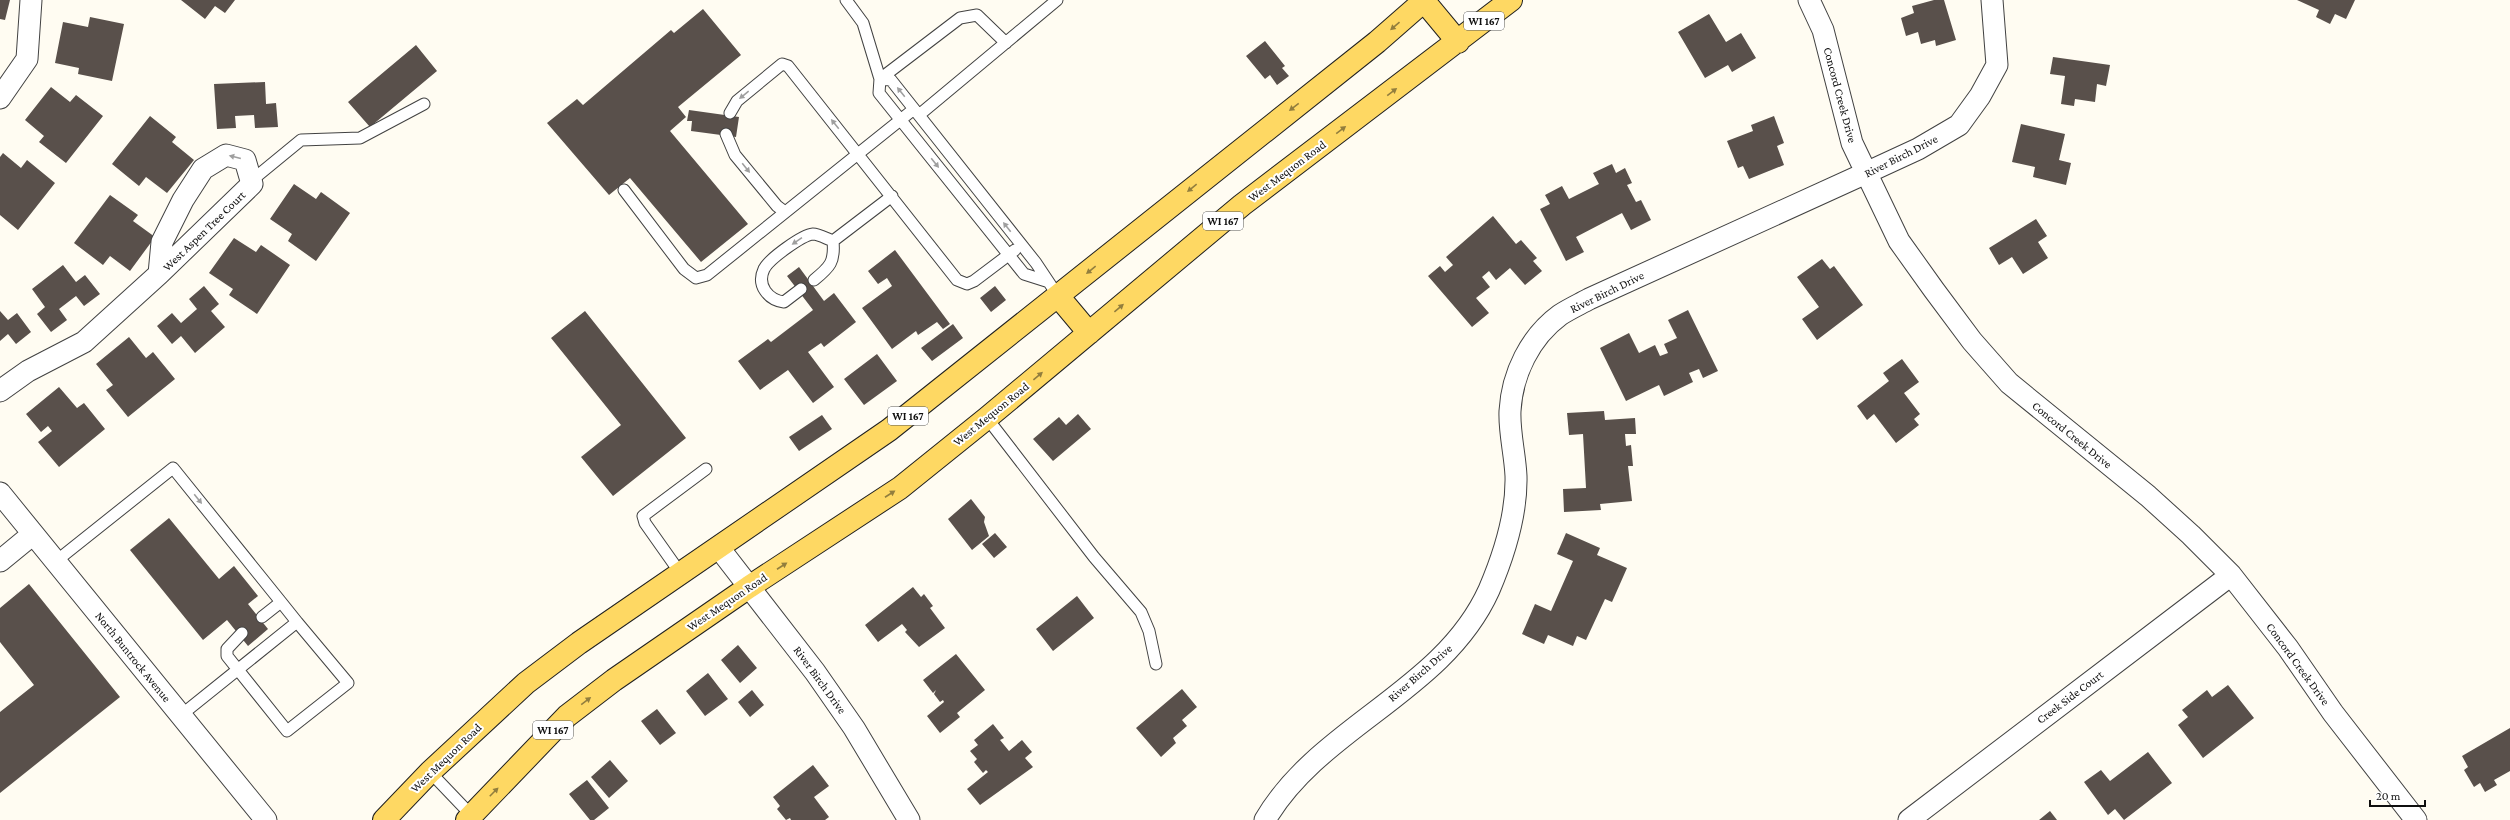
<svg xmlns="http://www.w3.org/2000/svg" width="2510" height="820" viewBox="0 0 2510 820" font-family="'Crimson Pro',serif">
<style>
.building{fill:#59504b}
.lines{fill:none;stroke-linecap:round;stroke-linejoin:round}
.lane-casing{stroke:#424242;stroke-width:13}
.street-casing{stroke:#424242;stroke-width:23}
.primary-casing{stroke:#202020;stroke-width:24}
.lane{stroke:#fff;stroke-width:11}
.street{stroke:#fff;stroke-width:21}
.primary{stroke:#fed863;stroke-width:22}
.oneway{fill:#927e3d}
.oneway2{fill:#9f9f9f}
.labels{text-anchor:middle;stroke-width:4;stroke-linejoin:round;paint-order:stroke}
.shield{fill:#fff;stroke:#575757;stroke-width:1}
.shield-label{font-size:11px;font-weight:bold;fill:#0f0f0f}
.street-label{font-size:12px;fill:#0f0f0f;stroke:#fff}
</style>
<rect width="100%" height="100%" fill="#fffcf2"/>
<path class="building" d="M0,0H10L5,20L0,19Z
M181,0H235L225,13L215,6L205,19Z
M1934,0H1944L1956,40L1936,46L1935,40L1921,44L1918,32L1906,36L1901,18L1914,13L1912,6Z
M2297,0H2355L2346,19L2335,14L2330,24L2316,17L2319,10Z
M703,9L741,55L678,107L686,117L670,131L748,224L701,262L630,178L609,195L547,123L577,99L583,105L671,30L674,33Z
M1709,14L1726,42L1741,33L1756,58L1732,72L1728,65L1705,78L1678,32Z
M90,17L124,24L112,81L78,74L79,68L55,63L63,22L88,27Z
M1265,41L1285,66L1282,68L1289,76L1277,85L1270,75L1265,79L1246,56Z
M416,45L437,71L370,127L348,102Z
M2053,57L2110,65L2106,86L2097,84L2095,102L2075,99L2074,106L2061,104L2065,76L2050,74Z
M265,82L266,104L276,103L278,127L255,128L254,115L235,116L236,128L217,129L214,84Z
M51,87L70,102L76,95L103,116L66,163L39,142L44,136L25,120Z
M689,110L739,117L736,137L691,131L692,121H687Z
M150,116L176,137L172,142L194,160L167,193L146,177L139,186L112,164Z
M1774,116L1784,143L1777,146L1784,165L1749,179L1743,166L1738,168L1727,141L1753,131L1751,125Z
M2021,124L2065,134L2059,160L2071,163L2066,185L2033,177L2035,167L2012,162Z
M3,153L21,168L27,160L55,183L18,230L0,215V157Z
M1612,164L1616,173L1625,168L1632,183L1627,185L1636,202L1641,200L1651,220L1631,230L1622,213L1576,237L1584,252L1566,261L1540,209L1550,204L1545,195L1562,186L1569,199L1599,184L1593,173Z
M294,184L316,199L321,192L350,213L316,261L288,241L292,234L270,219Z
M110,195L138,215L133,221L155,237L130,271L110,256L103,265L74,243Z
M1493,216L1516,244L1521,240L1537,258L1533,261L1542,271L1525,285L1510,268L1496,280L1489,271L1482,277L1490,287L1476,298L1489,313L1472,327L1428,276L1440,266L1445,272L1453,265L1446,257Z
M2036,219L2047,236L2038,242L2048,258L2023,274L2012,257L1999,265L1989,248Z
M234,238L256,252L261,245L290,265L257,314L229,295L233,289L209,273Z
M895,250L950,324L943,329L937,322L918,335L916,331L892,349L862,308L892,286L887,278L878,284L868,271Z
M1822,259L1830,269L1834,266L1863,305L1817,340L1802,319L1819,307L1797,277Z
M63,265L76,282L85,275L100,294L84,306L76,296L59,309L67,320L51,332L37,314L45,307L32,289Z
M799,267L824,301L834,293L856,322L824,347L821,343L808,352L834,387L813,403L788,370L760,390L738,361L768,339L771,342L813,310L787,276Z
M204,286L219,304L211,311L225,327L195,353L181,336L172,344L157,326L172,313L181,323L197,309L189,299Z
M995,286L1006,300L991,312L980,298Z
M1688,310L1718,371L1703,378L1699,369L1689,373L1693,382L1664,396L1659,385L1626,401L1600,348L1629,333L1639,353L1655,345L1660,356L1668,353L1664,344L1677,338L1668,320Z
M0,311L8,320L17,313L31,332L16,344L8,334L0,341Z
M585,311L686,438L613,496L581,457L621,425L551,338Z
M953,324L963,338L932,361L921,348Z
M129,337L146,358L153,352L175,379L128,417L106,390L113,385L96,364Z
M877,354L897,381L864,405L844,379Z
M1902,359L1919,382L1904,393L1920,414L1914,419L1919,425L1896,443L1874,414L1867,420L1857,406L1889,381L1883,373Z
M59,387L77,408L84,403L105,429L59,467L38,442L52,431L48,426L41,432L26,414Z
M1604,411L1605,420L1635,418L1636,434H1625L1626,446L1631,445L1633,466H1628L1632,501L1600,504L1601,510L1564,512L1563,489L1586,488L1583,434L1569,435L1567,413Z
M1078,414L1091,429L1053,461L1033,439L1059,417L1066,425Z
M822,415L832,429L799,451L789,437Z
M971,499L985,517L984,522L989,536L972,550L948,519Z
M169,518L219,579L234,566L258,596L248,604L268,629L248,646L227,620L203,640L130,550Z
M995,533L1007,547L994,558L982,544Z
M1566,533L1600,548L1597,555L1627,568L1612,602L1605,599L1586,640L1577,636L1573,646L1548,635L1544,644L1522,634L1535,604L1551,611L1573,561L1557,554Z
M29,584L120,697L0,793V712L34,685L0,642V608Z
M913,587L921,597L924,594L933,606L930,608L945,628L919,647L905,632L907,630L902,624L878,642L865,625Z
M1077,596L1094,618L1053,651L1036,629Z
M738,645L757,668L740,683L721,660Z
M956,654L985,690L957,713L960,717L940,733L927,716L944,702L943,700L940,702L934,694L936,690L933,693L923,680Z
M708,673L728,699L705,716L686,691Z
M2228,685L2254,718L2203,758L2178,725L2188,717L2182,710L2207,690L2212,697Z
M1182,689L1197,707L1182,720L1187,726L1173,738L1176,743L1161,757L1136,728Z
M752,690L764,705L750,717L738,702Z
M657,709L676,733L660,745L641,721Z
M993,724L1004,738L1000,740L1009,751L1022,740L1032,752L1025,758L1033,767L980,805L967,789L988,772L986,770L983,773L974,762L977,759L970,751L978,745L974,740Z
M2510,728V771L2494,780L2497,785L2485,792L2480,783L2474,787L2464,770L2468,767L2462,756Z
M2148,752L2172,783L2124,820L2115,809L2108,815L2084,782L2101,770L2110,781Z
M610,760L628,781L609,798L591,777Z
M813,765L829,786L814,797L829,817L825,820H791L790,818L786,820L777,809L780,806L773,797Z
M587,780L609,808L594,820H590L569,794Z
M2050,811L2057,820H2039Z"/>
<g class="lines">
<g class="lane-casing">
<path id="lane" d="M846,0L863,23L880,79L960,18L977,15L1006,43
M730,113L737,101L782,64L788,66L957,280L967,284L974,281L1015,250
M919,115L1057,0
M726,134L735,155L777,206L785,212
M251,181L301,140L360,138L424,104
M624,190L684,269L696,278L707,275L914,109
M833,241L892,196
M814,280C830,267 835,262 833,241
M1046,281L1024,274L879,93L880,79L891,80L1036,263L1058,296
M801,289L784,302C769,300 756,286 764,269C769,259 802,235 813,234C819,234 827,239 833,241
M987,418L1094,557L1141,612L1149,631L1156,664
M55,562L173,468L281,602L297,622L180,716
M681,574L645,523L643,516L706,469
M262,617L281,602
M242,633L227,649V656L287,731L348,683L297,622
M430,772L474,818"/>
</g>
<g class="street-casing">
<path id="street" d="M1809,0L1823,30L1852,143L1899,241L1934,290L1972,341L2009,383L2148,496L2191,535L2231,575L2288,648L2333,713L2416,820
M0,98L27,59L31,0
M0,391L28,371L84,342L159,274L252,184L245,160L226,155L203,169L183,200L162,242L159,274
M0,493L266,820
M719,548L815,672L854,728L909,820
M0,561L33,534
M1265,820C1320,726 1443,692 1489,590C1504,555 1517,515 1516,476C1515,454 1509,432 1510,411C1512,374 1530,337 1560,315C1569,309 1580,304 1589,299L1866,173L1918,149L1959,125L1980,96L1997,65L1992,0
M1909,820L2231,575"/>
</g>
<g class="primary-casing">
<path id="primary" d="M1424,1L1458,42
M1058,296L1089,333
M384,820L430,772L526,683L579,643L889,430L1377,42L1425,0
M467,820L567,716L614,680L749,587L900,488L987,418L1242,205L1511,0"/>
</g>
<use href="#lane" class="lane"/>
<use href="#street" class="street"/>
<use href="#primary" class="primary"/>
</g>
<defs><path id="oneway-solid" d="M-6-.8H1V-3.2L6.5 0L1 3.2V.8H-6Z"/></defs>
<g class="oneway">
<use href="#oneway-solid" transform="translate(1395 26) rotate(139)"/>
<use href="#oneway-solid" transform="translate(1392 92) rotate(-37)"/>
<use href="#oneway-solid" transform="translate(1294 107) rotate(142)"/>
<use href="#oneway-solid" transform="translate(1341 130) rotate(-37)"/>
<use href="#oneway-solid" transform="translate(1192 188) rotate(141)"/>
<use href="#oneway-solid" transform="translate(1091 270) rotate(141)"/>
<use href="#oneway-solid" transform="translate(1119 308) rotate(-40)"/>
<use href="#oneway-solid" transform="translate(1038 376) rotate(-40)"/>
<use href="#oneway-solid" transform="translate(890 494) rotate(-33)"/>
<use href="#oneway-solid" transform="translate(782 566) rotate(-33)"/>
<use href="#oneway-solid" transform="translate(586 701) rotate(-37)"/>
<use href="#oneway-solid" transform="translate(494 792) rotate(-45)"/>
</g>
<g class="oneway2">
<use href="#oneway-solid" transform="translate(901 92) rotate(-129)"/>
<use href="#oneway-solid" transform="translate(744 95) rotate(141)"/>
<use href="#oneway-solid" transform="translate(835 124) rotate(-129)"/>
<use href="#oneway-solid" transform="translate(235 157) rotate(-166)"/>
<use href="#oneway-solid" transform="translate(935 163) rotate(51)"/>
<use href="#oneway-solid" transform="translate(746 168) rotate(51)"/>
<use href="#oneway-solid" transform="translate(1007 227) rotate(-128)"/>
<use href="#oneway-solid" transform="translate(797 241) rotate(146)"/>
<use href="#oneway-solid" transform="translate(198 499) rotate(51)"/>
</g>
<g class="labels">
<g class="shield">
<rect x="1464" y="12" width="40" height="18" rx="3"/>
<rect x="1203" y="212" width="40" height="18" rx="3"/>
<rect x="888" y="407" width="40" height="18" rx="3"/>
<rect x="533" y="721" width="40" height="18" rx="3"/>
</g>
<g class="shield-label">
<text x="1484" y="25">WI 167</text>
<text x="1223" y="225">WI 167</text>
<text x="908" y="420">WI 167</text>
<text x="553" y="734">WI 167</text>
</g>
<g class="street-label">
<text transform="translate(1840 95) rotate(75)" y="4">Concord Creek Drive</text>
<text transform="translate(1901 156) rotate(-27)" y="4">River Birch Drive</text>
<text transform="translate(1287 171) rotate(-37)" y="4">West Mequon Road</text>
<text transform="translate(204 231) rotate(-44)" y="4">West Aspen Tree Court</text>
<text transform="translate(1607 292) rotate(-26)" y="4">River Birch Drive</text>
<text transform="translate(991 414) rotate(-39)" y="4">West Mequon Road</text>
<text transform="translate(2072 435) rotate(39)" y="4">Concord Creek Drive</text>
<text transform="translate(727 602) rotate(-34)" y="4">West Mequon Road</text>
<text transform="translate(133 657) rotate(51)" y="4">North Buntrock Avenue</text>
<text transform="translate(2298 664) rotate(54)" y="4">Concord Creek Drive</text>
<text transform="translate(1420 673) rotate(-41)" y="4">River Birch Drive</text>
<text transform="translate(820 680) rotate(54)" y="4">River Birch Drive</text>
<text transform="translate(2070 697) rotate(-37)" y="4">Creek Side Court</text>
<text transform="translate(446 758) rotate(-44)" y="4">West Mequon Road</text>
</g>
</g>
<path d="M2370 800v6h55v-6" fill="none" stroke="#0f0f0f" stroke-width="2"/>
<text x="2376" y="800" font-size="12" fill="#0f0f0f" stroke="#ffffff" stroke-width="3" paint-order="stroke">20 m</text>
</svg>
